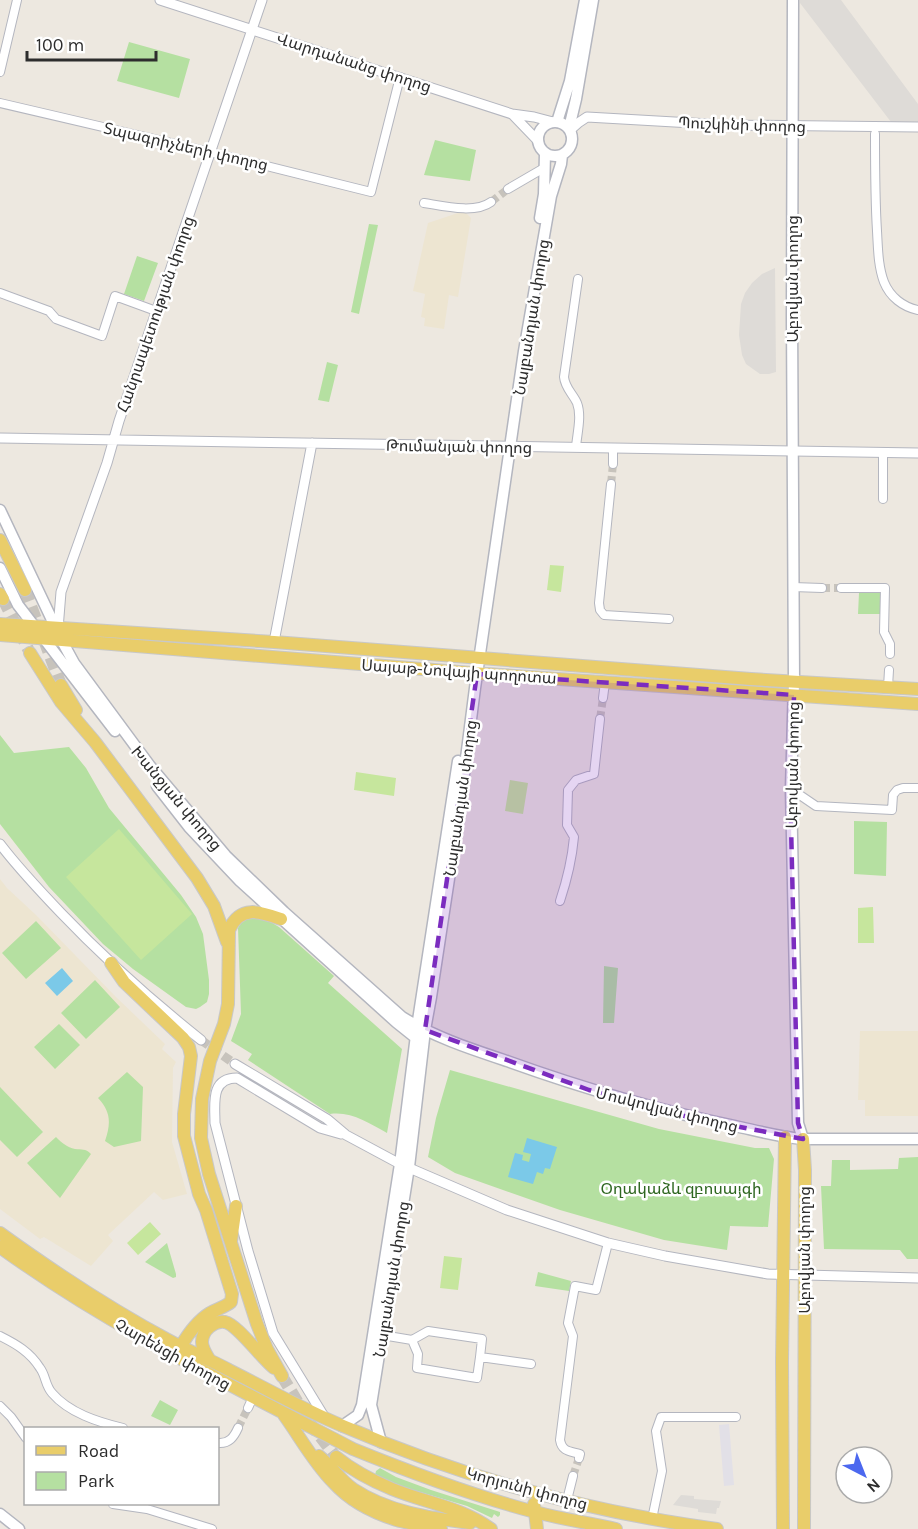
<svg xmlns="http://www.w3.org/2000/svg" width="918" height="1529" viewBox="0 0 918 1529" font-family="Karla,'Noto Sans Armenian',sans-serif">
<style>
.industrial{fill:#e2e0e7}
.education{fill:#ede5d1}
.green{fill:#b5e0a1}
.pitch{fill:#c6e69d}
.plaza{fill:#dedbd7}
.water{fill:#7bc9e8}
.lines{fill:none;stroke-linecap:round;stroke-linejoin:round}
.minor-tunnel{stroke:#c7c3bc;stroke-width:8;stroke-dasharray:8 4;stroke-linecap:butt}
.tertiary-tunnel{stroke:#c7c3bc;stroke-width:9;stroke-dasharray:9 4.5;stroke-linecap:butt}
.primary-tunnel{stroke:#c7c3bc;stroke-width:12;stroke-dasharray:12 6;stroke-linecap:butt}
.minor-casing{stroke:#b4b6bf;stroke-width:10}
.tertiary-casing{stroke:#b4b6bf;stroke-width:11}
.secondary-casing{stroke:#b4b6bf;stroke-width:13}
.primary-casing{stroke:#c8c8c8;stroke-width:14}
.minor{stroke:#fff;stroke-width:8}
.tertiary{stroke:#fff;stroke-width:9}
.secondary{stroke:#fff;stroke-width:10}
.primary{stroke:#e9cd6a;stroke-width:12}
.marked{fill:#7b2cbf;fill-opacity:0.2;stroke:#7b2cbf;stroke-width:4.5;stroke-dasharray:12 8;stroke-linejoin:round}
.labels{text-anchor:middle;stroke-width:5;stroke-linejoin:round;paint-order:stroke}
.street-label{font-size:16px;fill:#2d2d2d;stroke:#fff}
.park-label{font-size:16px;fill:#2e6720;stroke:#fff}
</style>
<rect width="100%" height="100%" fill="#ede8e0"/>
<path class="industrial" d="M729,1424L734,1485L724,1486L719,1425Z"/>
<path class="education" d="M464,211L471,218L458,297L449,295L444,329L424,326L425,318L421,317L425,294L413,291L428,223Z
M0,879L7,888L36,915L116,997L165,1044L162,1049L176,1062L173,1068L172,1142L187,1194L163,1200L154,1192L108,1235L113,1241L91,1266L44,1237L40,1239L0,1209Z
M860,1031H918V1116H865V1100H858Z"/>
<path class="green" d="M129,42L190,59L179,98L117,81Z
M435,140L476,150L470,181L424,175Z
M369,224L378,225L359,314L351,312Z
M137,256L158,263L144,301L124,294Z
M327,362L338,365L329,402L318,400Z
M881,592L880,614H858L859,593Z
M0,735L14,753L69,747L86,768L109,808L181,895L196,917L203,934L209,980V994L207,1002L200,1007L196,1009L186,1007L133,969L103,944L49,887L0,824Z
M854,821L887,822L886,876L854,874Z
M255,917L264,918L279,927L334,976L328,983L402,1049L387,1133C369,1123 351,1111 330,1114L248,1060L252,1054L231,1041L241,1014L238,928L242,921Z
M36,921L61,948L26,979L2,953Z
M604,966L618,968L614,1023H603Z
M95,980L120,1007L86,1039L61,1013Z
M59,1024L80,1045L55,1069L34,1047Z
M450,1070L659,1129L755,1148H769L774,1159L768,1227L730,1226L727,1250L664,1240L560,1210L455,1173L428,1157L436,1118Z
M127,1072L143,1087L141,1141L114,1147L105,1141C111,1123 111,1112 98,1098Z
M0,1087L43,1132L17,1157L0,1140Z
M56,1137C62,1143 67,1147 75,1149C82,1150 85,1148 91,1154L60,1198L27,1163Z
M918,1157V1259H907L900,1250L824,1249L821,1186H831L832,1160H850V1170L898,1169L899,1158Z
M167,1243L176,1274V1277L173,1278L145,1262Z
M538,1272L571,1281L569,1291L535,1286Z
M160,1400L178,1410L170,1425L151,1416Z
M380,1468L396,1477L431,1490L500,1512V1515L498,1517L494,1514L492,1518L467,1506L400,1486L375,1475L376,1471Z"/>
<path class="pitch" d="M550,565L564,566L561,592L547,590Z
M356,772L396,778L394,796L354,790Z
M510,780L528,783L523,814L505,811Z
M119,829L192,914L141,960L66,877Z
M873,907L874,943H858V908Z
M150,1222L161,1234L138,1255L127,1243Z
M444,1256L462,1258L458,1290L440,1288Z"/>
<path class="plaza" d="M800,0H841L918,104V122H891L800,3Z
M775,268L776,372L769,374H760L746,364L742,355L739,335L741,304L745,293L752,283L762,274Z
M681,1495L694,1496V1499L721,1501L719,1508H717L716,1514L698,1512V1509L673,1505Z"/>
<path class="water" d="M62,968L73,981L57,996L45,983Z
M527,1138L557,1147L550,1169L545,1168L543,1174L537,1172L533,1184L508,1177L515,1153L523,1155L522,1160L529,1162L531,1154L523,1152Z"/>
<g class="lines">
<path class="minor-tunnel" d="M491,202L508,189
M611,484L613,464
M822,588H841
M600,719L603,698
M238,1428L248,1408
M573,1476L579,1458"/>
<path class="tertiary-tunnel" d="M201,1040L235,1064"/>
<path class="primary-tunnel" d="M25,590L61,685
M3,599L30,653
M282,1376L312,1426L336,1457"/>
<g class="minor-casing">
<path id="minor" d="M0,72L17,0
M0,103L210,152L371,192L400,77
M875,134C875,166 875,199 877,231C878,248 878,266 884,282C890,297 903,307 918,310
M508,189L544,168
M424,203C443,206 475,214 491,202
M0,293L49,311L56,319L102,336L115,296L156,311
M576,447C577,434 582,416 577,403C573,394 565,388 564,377L578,279
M613,464V448
M611,484L599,603L600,610L604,615L669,619
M883,499V453
M793,587L822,588
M841,588H885L884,632L890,644V654
M888,687L889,670
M603,698L605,682
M791,789L816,806L892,810L893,795L897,790L903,788H918
M560,901C567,880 572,859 574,837L567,825L568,790L576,780L594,774L600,719
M382,1335L412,1340L418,1354L417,1368L477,1378L480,1357
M0,1336C16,1344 30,1352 40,1368C46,1376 45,1385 52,1393C69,1413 98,1422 123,1428
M412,1340L428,1331L482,1339L480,1357L531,1364
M0,1406L11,1417L26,1438
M248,1408L253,1397
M218,1443C229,1444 234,1437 238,1428
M579,1458L580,1454C570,1451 562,1452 560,1440L573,1336L568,1323L575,1286L596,1290L608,1243
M567,1500L573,1476
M113,1504L147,1509L212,1529
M652,1519L662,1471L656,1431L661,1417H736"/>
</g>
<g class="tertiary-casing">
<path id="tertiary" d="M160,0L512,114L538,141
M512,114L534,117L553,122
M570,130L578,123L587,117L727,125L918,127
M0,438L918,453
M58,629L61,592L107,463L119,421L262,0
M274,642L312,443
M0,844C19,869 40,891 61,913C105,959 152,1001 201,1040
M235,1064L327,1119L346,1135L400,1164L507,1210L608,1243L665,1256L768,1274L918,1278
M325,1418L273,1333L248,1251L215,1123C215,1104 210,1078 237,1078L320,1128L341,1134"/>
</g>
<g class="secondary-casing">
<path id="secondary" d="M793,0L792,318L794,682L791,789L798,1123L803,1139
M538 139a17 17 0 1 1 34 0a17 17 0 1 1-34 0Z
M557,122L570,81L585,0
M569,128L576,99L593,0
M540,218L544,194L545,153
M0,510L62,641L74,663L150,766L226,856L284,912L402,1017C434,1037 471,1049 507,1061C582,1088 657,1110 735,1126C758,1131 780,1137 803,1139H918
M0,568L18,605L115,731
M157,786L189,827L240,881L396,1022L416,1038
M342,1426L358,1415L362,1405L400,1164L417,1027L458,761
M381,1442L371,1405L409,1167L425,1030L431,997L459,813L475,688L524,351L551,196L561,164L562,155
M0,1514L19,1529"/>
</g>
<g class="primary-casing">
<path id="primary" d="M0,540L25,590
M0,594L3,599
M0,624L274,642L751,679L918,689
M0,635L472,673L918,704
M30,653L61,702L95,742L197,878L214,906L227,942
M61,685L76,710
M281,919C261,912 240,904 229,930L228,1004L224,1024L210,1061L202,1099L201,1138L209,1174L257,1324L267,1349L282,1376
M111,963L124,982L183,1038L189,1047L191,1056L184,1114V1136L199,1194L206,1210L232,1294L231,1302C225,1307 217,1309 210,1313C197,1321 188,1334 181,1346
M803,1139L805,1170L804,1529
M0,1233C54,1272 110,1309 168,1340C188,1351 209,1359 229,1370C267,1389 304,1410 343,1426C462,1477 589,1512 717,1529
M231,1241L236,1206
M0,1247C110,1327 233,1386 353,1449C412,1473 474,1496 535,1512C562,1519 589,1523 616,1529
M209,1359C206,1354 202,1348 202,1342C202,1331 214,1320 225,1322C238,1325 261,1358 274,1368
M284,1415C300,1437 314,1463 333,1482C350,1501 376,1514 400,1521C413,1524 428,1526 441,1529
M319,1456C331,1466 340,1480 353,1489C388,1512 430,1518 470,1523
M336,1457C353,1471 373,1481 392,1489C426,1503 461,1507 491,1529
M534,1504L537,1529
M783,1529L782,1362L785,1137"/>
</g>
<use href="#minor" class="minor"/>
<use href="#tertiary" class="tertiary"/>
<use href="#secondary" class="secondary"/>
<use href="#primary" class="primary"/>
</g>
<path class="marked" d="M477,674L794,695L791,824L798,1123L803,1139L688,1117L589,1090L425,1030Z"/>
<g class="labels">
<g class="street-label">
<text transform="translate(354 62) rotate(18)" y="6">Վարդանանց փողոց</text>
<text transform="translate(742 124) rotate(2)" y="6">Պուշկինի փողոց</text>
<text transform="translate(186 146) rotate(13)" y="6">Տպագրիչների փողոց</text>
<text transform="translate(792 279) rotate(-90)" y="6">Աբովյան փողոց</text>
<text transform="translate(155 314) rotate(-71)" y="6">Հանրապետության փողոց</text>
<text transform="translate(531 317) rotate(-81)" y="6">Նալբանդյան փողոց</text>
<text transform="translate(459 446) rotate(1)" y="6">Թումանյան փողոց</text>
<text transform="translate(459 671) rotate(4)" y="6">Սայաթ-Նովայի պողոտա</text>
<text transform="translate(792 765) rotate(-89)" y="6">Աբովյան փողոց</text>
<text transform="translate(177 798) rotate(50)" y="6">Խանջյան փողոց</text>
<text transform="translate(460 798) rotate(-82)" y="6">Նալբանդյան փողոց</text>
<text transform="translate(667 1109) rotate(14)" y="6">Մոսկովյան փողոց</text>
<text transform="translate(804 1250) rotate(-90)" y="6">Աբովյան փողոց</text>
<text transform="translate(391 1279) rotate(-81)" y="6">Նալբանդյան փողոց</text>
<text transform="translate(173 1354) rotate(29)" y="6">Չարենցի փողոց</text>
<text transform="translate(527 1488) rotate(15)" y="6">Կորյունի փողոց</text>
</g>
<g class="park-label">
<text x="681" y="1194">Օղակաձև զբոսայգի</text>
</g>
</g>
<rect x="24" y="1427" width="195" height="78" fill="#ffffff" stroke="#ababab" stroke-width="1.5"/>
<rect x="36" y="1446" width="30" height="9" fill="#e9cd6a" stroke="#ababab" stroke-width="1.5"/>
<text x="78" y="1457" font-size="18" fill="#2d2d2d">Road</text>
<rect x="36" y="1472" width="30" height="18" fill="#b5e0a1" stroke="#ababab" stroke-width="1.5"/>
<text x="78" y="1487" font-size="18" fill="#2d2d2d">Park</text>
<g transform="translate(864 1475) rotate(138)"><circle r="28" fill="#ffffff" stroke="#ababab" stroke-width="1.5"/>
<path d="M0-4.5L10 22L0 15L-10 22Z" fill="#4c68ef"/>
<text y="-9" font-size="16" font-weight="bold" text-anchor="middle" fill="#2d2d2d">N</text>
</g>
<path d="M27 51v9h129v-9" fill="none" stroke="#2d2d2d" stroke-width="3"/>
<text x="36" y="51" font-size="18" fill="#2d2d2d" stroke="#ffffff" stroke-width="4.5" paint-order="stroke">100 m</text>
</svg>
